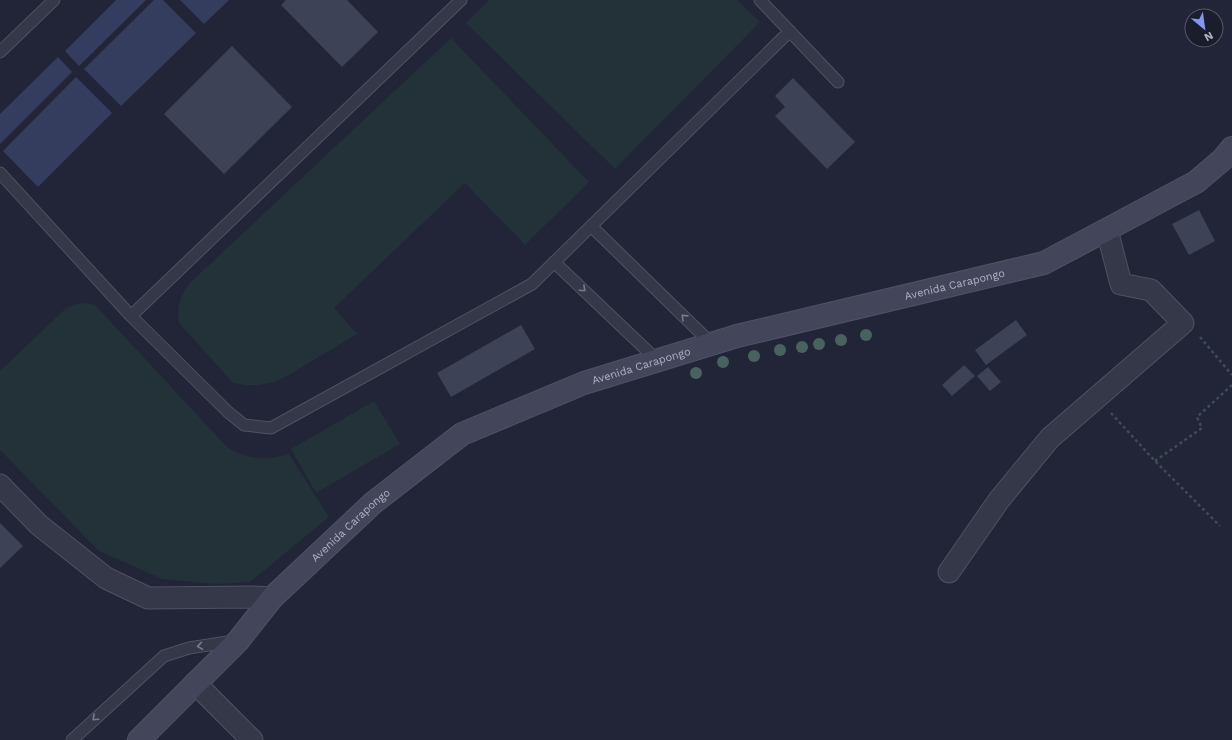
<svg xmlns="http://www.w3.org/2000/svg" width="1232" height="740" viewBox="0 0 1232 740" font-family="'Work Sans',sans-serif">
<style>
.green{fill:#233138}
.water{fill:#353d5e}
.building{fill:#3d4257}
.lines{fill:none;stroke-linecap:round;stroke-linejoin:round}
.lane-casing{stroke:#4f5262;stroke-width:13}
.street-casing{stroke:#4f5262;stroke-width:23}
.secondary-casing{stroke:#4f5262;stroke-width:24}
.path{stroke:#3e4c53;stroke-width:2.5;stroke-dasharray:3 3;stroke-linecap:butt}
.lane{stroke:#353848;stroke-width:11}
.street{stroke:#353848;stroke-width:21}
.secondary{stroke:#43465b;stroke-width:22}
.tree{fill:#48625d}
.oneway{stroke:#787b8c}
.labels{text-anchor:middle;stroke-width:4;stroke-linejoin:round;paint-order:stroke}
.street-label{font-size:11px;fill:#afb2c4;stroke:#1a1d2c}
</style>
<rect width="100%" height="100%" fill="#212537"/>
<path class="green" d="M489,0H737L760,22L615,169L466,23Z
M451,38L589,182L525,245L465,183L334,308L357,334L287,376L274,382L259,385H246L233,383L179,323C176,306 180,294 192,281Z
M86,303L95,305L228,448C250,460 265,460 289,454L329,517L250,582L217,584L162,579L99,551L0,450V371L66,308L76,304Z
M374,401L400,444L316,493L291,449Z"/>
<path class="water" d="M116,0H146L79,66L65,51Z
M154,0H163L196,33L121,106L84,69Z
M180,0H229L204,24Z
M58,57L72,72L0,144V114Z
M76,77L112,113L38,187L3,151Z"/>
<path class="building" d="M286,0H347L378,32L342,67L281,5Z
M232,46L292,107L224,174L164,114Z
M793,78L855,142L827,169L775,116L785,107L775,96Z
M1199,210L1215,241L1189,255L1172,224Z
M1016,320L1027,335L986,365L975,350Z
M521,325L535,349L451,397L437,373Z
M964,365L975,376L952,396L942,385Z
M988,367L1001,382L990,391L977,376Z
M0,523L23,546L0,568Z"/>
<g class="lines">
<g class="lane-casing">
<path id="lane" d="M760,0L838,82
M0,52L54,0
M0,173L131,316L228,412L244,425L271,428L532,284L790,31
M591,226L712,344
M554,262L658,361
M131,316L461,0
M72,740L164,656L189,648L234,641"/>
</g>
<g class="street-casing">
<path id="street" d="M0,485L39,525L106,578L148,598L252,597L272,598
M949,572L999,500L1050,438L1183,323L1151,290L1121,284L1107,230
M195,683L252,740"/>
</g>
<g class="secondary-casing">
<g id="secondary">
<path id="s1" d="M139,740L238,641L272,598L373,503L462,434L584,383L737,336L1044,263L1196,182L1222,160L1232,148"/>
</g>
</g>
<path class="path" d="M1200,337L1232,375
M1111,413L1155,461L1220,526
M1155,461L1202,428L1197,417L1232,385"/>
<use href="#lane" class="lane"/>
<use href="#street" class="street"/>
<use href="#secondary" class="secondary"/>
</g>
<g class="tree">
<circle cx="866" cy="335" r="6"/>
<circle cx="841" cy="340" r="6"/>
<circle cx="819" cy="344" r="6"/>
<circle cx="802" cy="347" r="6"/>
<circle cx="780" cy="350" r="6"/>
<circle cx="754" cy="356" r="6"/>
<circle cx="723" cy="362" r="6"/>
<circle cx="696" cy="373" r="6"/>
</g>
<defs><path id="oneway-chevron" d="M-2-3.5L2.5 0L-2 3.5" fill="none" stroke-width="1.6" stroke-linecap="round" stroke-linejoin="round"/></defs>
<g class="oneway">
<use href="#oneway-chevron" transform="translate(583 289) rotate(43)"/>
<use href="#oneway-chevron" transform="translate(684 317) rotate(-136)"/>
<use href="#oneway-chevron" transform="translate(200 646) rotate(172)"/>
<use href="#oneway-chevron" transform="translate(95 718) rotate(137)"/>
</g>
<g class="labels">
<g class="street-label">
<text dy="4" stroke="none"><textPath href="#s1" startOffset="962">Avenida Carapongo</textPath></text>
<text dy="4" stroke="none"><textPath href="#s1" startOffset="638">Avenida Carapongo</textPath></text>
<text dy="4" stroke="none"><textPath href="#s1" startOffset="302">Avenida Carapongo</textPath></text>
</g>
</g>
<g transform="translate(1204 28) rotate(151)"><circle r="19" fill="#1a1d2c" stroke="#565969"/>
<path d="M0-3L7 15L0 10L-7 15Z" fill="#8495f4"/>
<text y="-6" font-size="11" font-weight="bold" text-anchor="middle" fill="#afb2c4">N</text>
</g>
</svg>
